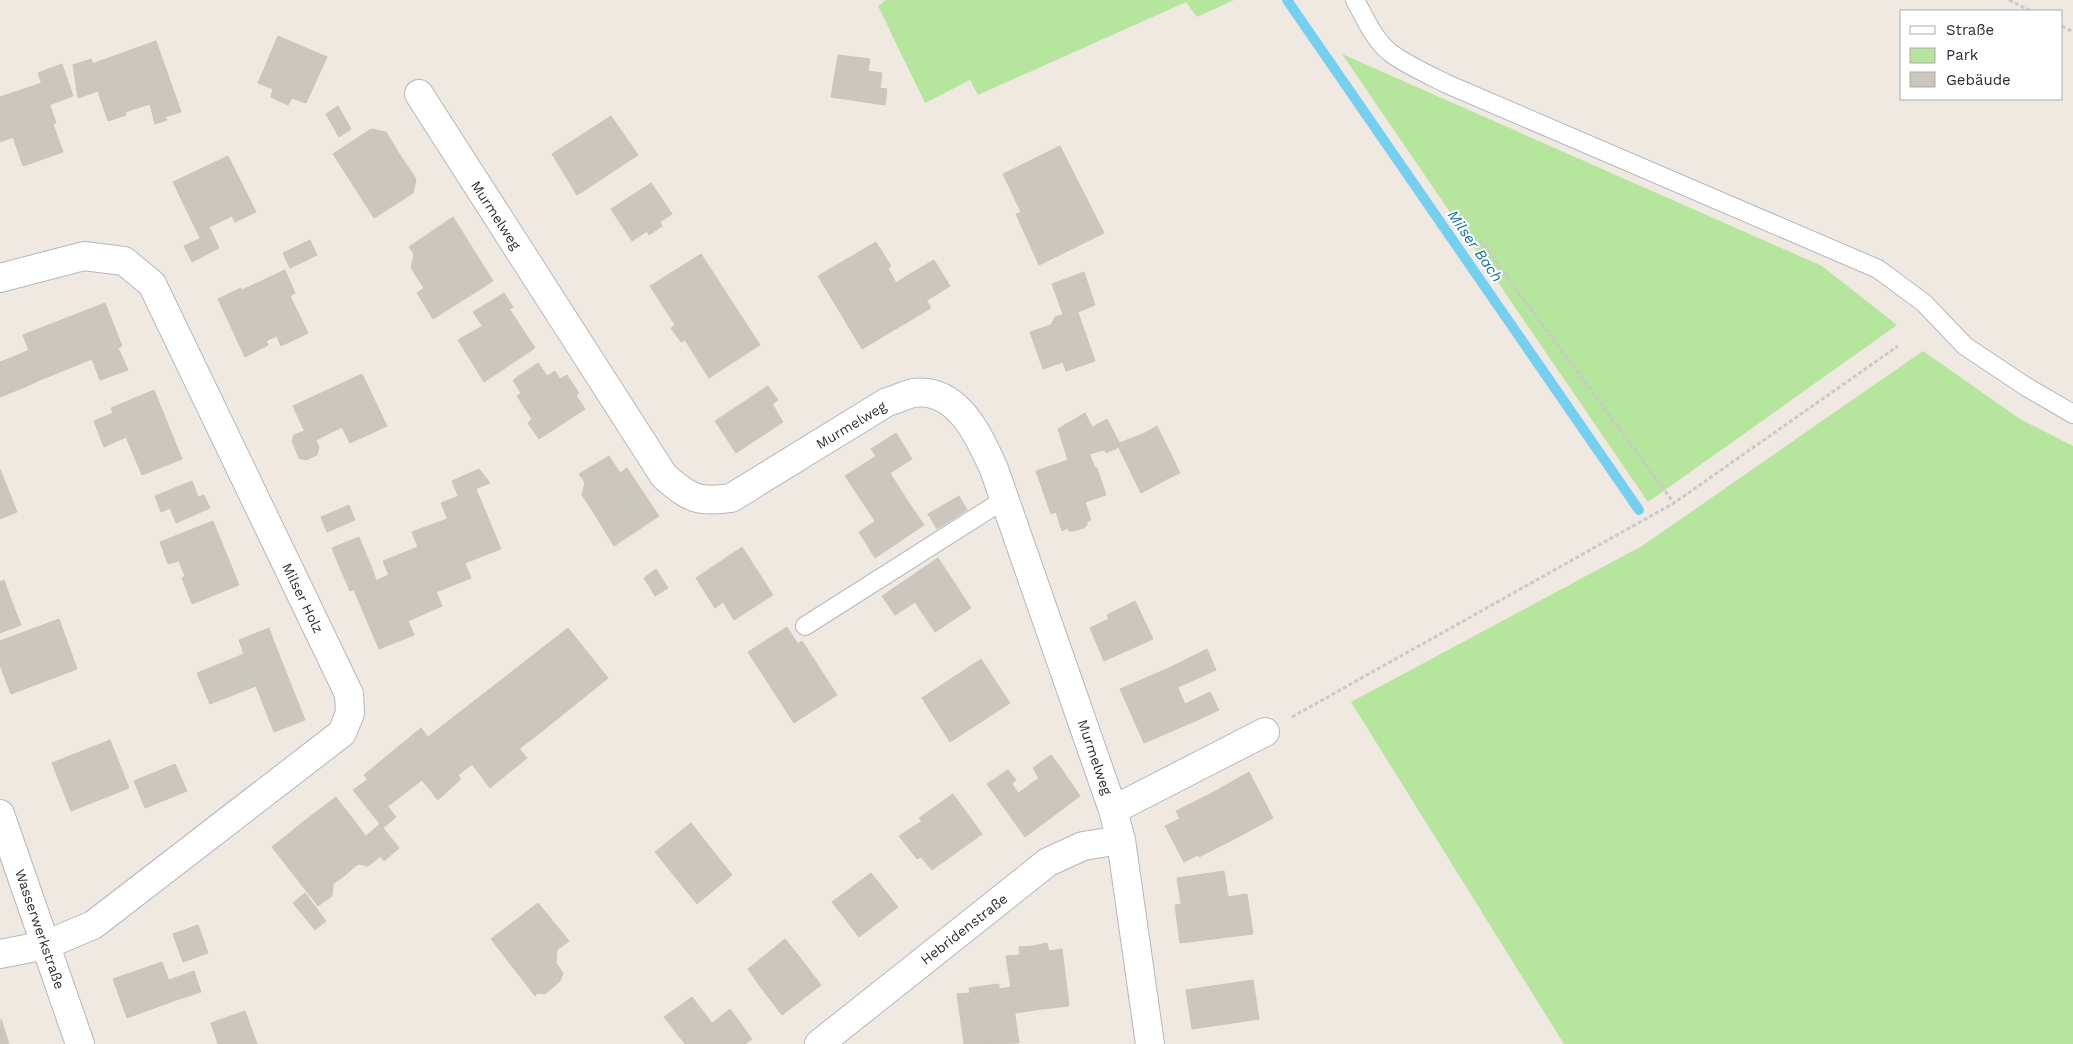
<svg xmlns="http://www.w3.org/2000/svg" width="2073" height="1044" viewBox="0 0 2073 1044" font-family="'Work Sans',sans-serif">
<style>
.green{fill:#b6e59e}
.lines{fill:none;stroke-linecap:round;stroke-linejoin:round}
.stream{stroke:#75cff0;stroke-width:10}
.building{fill:#cbc7bf;stroke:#cbc5ba}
.service-casing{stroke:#b4b7c1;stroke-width:20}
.minor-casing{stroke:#b4b7c1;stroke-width:30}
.path{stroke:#c9c9c9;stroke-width:3;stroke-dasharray:4 2.5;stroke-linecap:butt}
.service{stroke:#fff;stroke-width:18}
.minor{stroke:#fff;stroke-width:28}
.labels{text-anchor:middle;stroke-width:4;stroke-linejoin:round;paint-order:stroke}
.street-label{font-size:14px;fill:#2e2e2e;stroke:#fff}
.water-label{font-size:15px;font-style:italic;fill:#0d6fa3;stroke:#fff}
</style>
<rect width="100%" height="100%" fill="#efe9e1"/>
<path class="green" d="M886,0H1234L1197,17L1186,2L978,95L970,80L925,103L878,6Z
M1342,54L1822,266L1897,325L1648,502Z
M1923,351L2020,419L2073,446V1044H1564L1351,702L1642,546Z"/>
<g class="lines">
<path class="stream" d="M1287,0L1639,510"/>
</g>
<path class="building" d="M278,36L327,57L306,103L292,98L288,105L271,97L273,89L258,83Z
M156,41L181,112L165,117L167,120L155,124L150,104L125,112L126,115L108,121L89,65Z
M838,55L870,59L868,71L882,73L880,88L887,89L885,105L831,97Z
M91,59L93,64L89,65L98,91L78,98L73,65Z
M62,64L73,96L49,105L38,73Z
M42,83L56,123L53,124L63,152L23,166L13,137L0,142V97Z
M338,106L351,129L339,137L326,114Z
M611,116L638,155L577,195L552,154Z
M371,129L386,132L400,155L353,185L333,154Z
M1060,146L1104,233L1039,265L1016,214L1021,212L1003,174Z
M400,155L416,179L413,193L374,218L353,185Z
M228,156L256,212L235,222L232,216L209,227L212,233L200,238L173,182Z
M651,183L672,214L660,222L662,226L649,235L647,231L632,241L611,209Z
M453,217L493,281L433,319L417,293L424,288L411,268L414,254L409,247Z
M212,233L219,248L192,262L184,246Z
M310,240L317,255L290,268L283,253Z
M876,242L891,266L888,268L896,283L910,274L931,308L862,349L818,276Z
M701,254L760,345L709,378L685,340L681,342L671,328L675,325L650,286Z
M934,260L950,286L926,301L910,274Z
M285,270L295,293L290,296L308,333L281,346L277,336L266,341L268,345L245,357L218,299L241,288L242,290Z
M1084,272L1095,305L1078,312L1077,310L1063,314L1052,284Z
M504,293L513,307L483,327L473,312Z
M105,303L122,346L118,348L128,370L100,380L92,359L40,380L23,335Z
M510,310L535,348L484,382L458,340Z
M1077,310L1095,361L1066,371L1063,362L1043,369L1030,332L1051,325L1055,317Z
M29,350L40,380L25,387L13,357Z
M13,357L25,387L0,397V362Z
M538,363L547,376L521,393L513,380Z
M555,371L560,379L567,375L579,393L576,395L585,409L539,439L528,423L532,419L517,396Z
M362,374L387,426L350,443L342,427L310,443L293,406Z
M768,386L778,400L772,404L783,422L736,453L715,421Z
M154,390L182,459L142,475L126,437L104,447L94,421L113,413L111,408Z
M1085,413L1104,450L1068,460L1058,429Z
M1107,419L1120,444H1117L1119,447L1106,453L1093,427Z
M1157,426L1180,473L1169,478L1145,433Z
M305,431L310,443L316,440L319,448L317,455L306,460L299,458L292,441L294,435Z
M896,433L912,459L890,473L907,500L875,521L845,476L876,456L871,449Z
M1145,433L1169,478L1141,493L1117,444Z
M1089,453L1095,468H1097L1106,495L1085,502L1091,520L1087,522V525L1084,528L1073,531H1069L1068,528L1062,531L1056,512L1051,514L1036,471Z
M609,456L620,473L627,468L639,486L595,515L582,495L585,483L579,474Z
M0,469L17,512L0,519Z
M479,469L490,483L458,496L452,481Z
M192,481L198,497L161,512L155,496Z
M639,486L659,516L614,546L595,515Z
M476,489L501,549L465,563L441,503Z
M204,495L210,508L176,523L170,508Z
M959,496L967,510L937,529L928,514Z
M907,500L924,525L875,558L859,532Z
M349,505L355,520L327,532L321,517Z
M447,519L471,578L436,592L412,532Z
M213,521L239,585L192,604L182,578L185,576L179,561L168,564L160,542Z
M359,537L365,552L338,563L332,548Z
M418,547L442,606L408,621L383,561Z
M742,547L773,595L734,620L723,602L715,608L696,578Z
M365,552L371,566L344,577L338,563Z
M938,558L971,608L935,632L915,602L895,615L882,596Z
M371,566L376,580L350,591L344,577Z
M656,569L668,588L655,596L644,578Z
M389,575L414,635L379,649L354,590Z
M4,580L10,597L0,601V582Z
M10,597L21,625L0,633V601Z
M1135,601L1153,639L1104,661L1090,628L1109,619L1107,615Z
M59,619L77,669L11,694L0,665V641Z
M787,627L798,644L759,669L748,652Z
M269,628L274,642L244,654L239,640Z
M568,628L608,678L541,732L500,681Z
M802,641L837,695L794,723L759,669Z
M274,642L305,720L274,732L256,686L210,704L197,673Z
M1207,649L1216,670L1194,680L1185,660Z
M981,659L1010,703L950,742L922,698Z
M1185,660L1194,680L1178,687L1169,668Z
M1169,668L1193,722L1144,743L1120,689Z
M500,681L541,732L519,749L509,736L458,775L428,737Z
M1210,692L1219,710L1193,722L1185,704Z
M421,728L461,779L438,800L422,780L388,806L364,775Z
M509,736L527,758L490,788L472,764Z
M110,740L129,788L71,811L52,763Z
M1051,755L1058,764L1039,778L1033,768Z
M175,764L187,791L145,808L134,781Z
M1058,764L1080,796L1025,837L1002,805Z
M1008,770L1016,780L1012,784L1018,793L1002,805L987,784Z
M1249,772L1273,818L1236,838L1212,793Z
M367,780L396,817L383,828L353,790Z
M1212,793L1236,838L1199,857L1176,811Z
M953,794L982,834L932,870L921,857L917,859L899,836L922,821L919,818Z
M336,797L381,856L368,866L358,864L345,875L303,822Z
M1179,819L1198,855L1184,862L1165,826Z
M303,822L345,875L333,884L332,896L318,906L272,847Z
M691,823L732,875L697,904L655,852Z
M380,824L399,848L384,861L366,836Z
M1224,871L1228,897L1181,904L1177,878Z
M871,873L898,907L859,937L832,902Z
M305,893L326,921L315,930L293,903Z
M1247,894L1253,934L1180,943L1175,905Z
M538,903L569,941L557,950L556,963L563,973L560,981L545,994L537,993L535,996L491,939Z
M198,925L208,953L183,962L173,934Z
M785,939L798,955L759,985L748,969Z
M1047,943L1049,951L1062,949L1069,1006L1042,1009L1033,946Z
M1033,946L1042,1009L1015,1013L1006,956L1020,955L1019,947Z
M798,955L821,985L782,1015L759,985Z
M162,962L176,1000L127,1018L113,979Z
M194,971L201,992L176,1000L169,980Z
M1253,980L1259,1019L1192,1029L1186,990Z
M999,984V989L1011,987L1019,1043L991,1044L983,986Z
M983,986L991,1044H964L957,994L970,993L969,988Z
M692,997L712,1023L685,1044L664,1017Z
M730,1009L752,1039L745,1044H686Z
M245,1011L257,1044H218L211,1023Z
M1,1019L9,1044H0Z"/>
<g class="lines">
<g class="service-casing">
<path id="service" d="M1355,0C1365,18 1375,42 1392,54C1409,66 1429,75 1447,84L1878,269L1924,303L1965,346L2025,386L2073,414
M805,626L1005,499"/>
</g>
<g class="minor-casing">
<path id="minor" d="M419,94L664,476C689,498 698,503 731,498L887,402C895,400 905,395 913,393C958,387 979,436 994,469L1113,810L1121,840L1150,1044
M0,278L84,256L124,261L152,284L349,694L350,713L342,733L93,925L46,945L0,954
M1113,810L1265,732
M0,814L80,1044
M819,1044L1048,862L1083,846L1121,840"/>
</g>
<path class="path" d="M2009,0L2031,11
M2062,26L2073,32
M1480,240L1674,503
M1292,717L1674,503L1898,346"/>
<use href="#service" class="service"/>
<use href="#minor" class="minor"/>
</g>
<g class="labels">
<g class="street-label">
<text transform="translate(496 215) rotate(57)" y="5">Murmelweg</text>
<text transform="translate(851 425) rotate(-31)" y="5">Murmelweg</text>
<text transform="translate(303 598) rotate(64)" y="5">Milser Holz</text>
<text transform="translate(1095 757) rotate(71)" y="5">Murmelweg</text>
<text transform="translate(40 929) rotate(71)" y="5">Wasserwerkstraße</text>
<text transform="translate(964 929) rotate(-38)" y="5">Hebridenstraße</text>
</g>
<g class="water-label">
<text transform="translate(1475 246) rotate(55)" y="5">Milser Bach</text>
</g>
</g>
<rect x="1900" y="10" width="162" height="90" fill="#ffffff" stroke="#ababab"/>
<rect x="1910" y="26" width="25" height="8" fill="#ffffff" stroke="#ababab"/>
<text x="1946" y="35" font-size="15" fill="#2e2e2e">Straße</text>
<rect x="1910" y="48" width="25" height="15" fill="#b6e59e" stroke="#ababab"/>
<text x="1946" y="60" font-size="15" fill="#2e2e2e">Park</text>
<rect x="1910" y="72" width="25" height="15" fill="#cbc7bf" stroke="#ababab"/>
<text x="1946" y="85" font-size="15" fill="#2e2e2e">Gebäude</text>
</svg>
